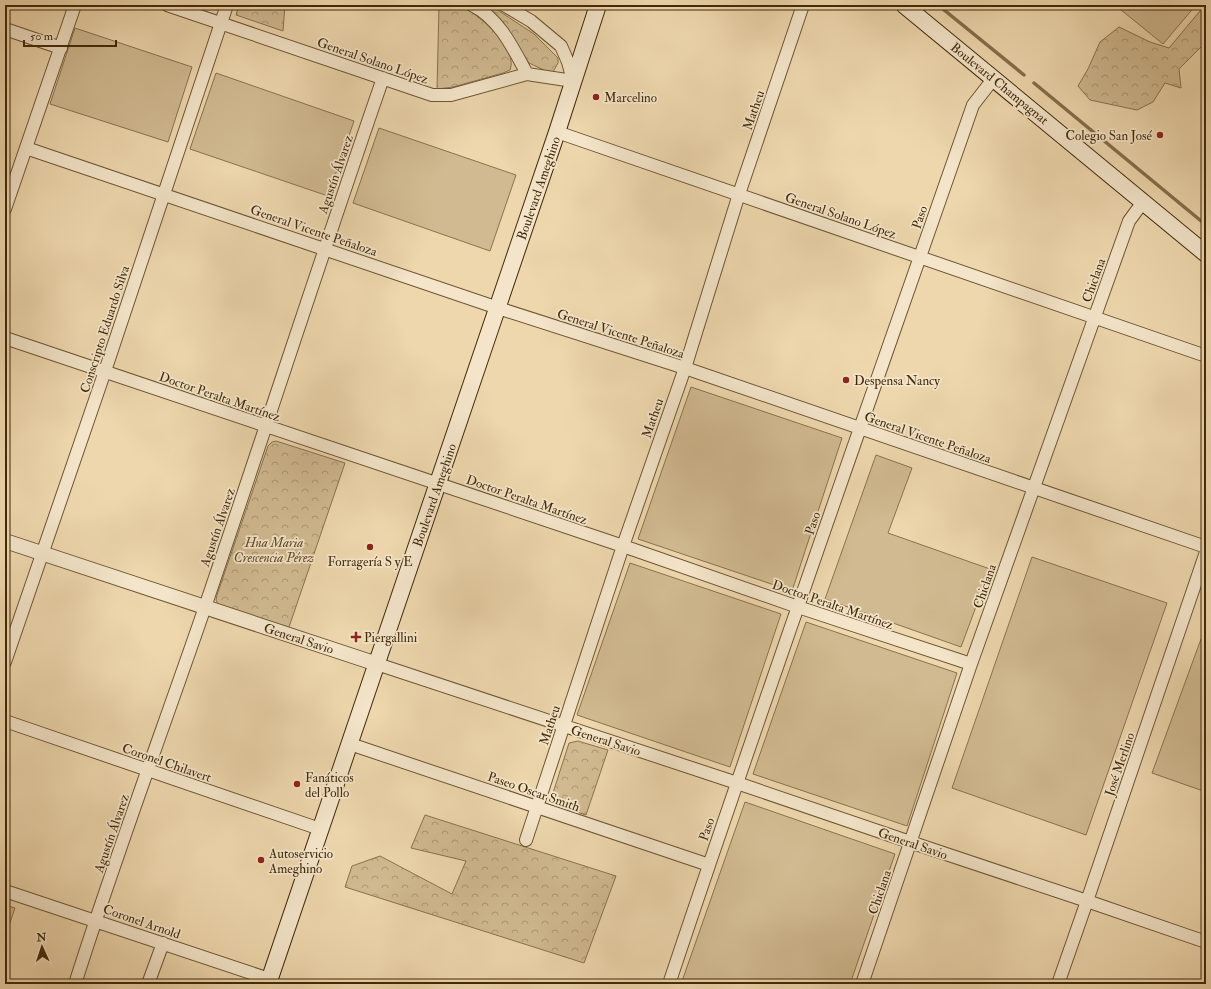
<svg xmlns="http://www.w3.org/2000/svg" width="1211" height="989" viewBox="0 0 1211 989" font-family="'IM FELL Double Pica',serif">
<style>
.green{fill:#d1ba91;stroke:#89724e}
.forest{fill:url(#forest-crowns);stroke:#89724e}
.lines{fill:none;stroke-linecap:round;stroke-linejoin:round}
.stream{stroke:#856e4b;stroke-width:3.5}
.minor-casing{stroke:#6c5533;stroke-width:14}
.tertiary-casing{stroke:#6c5533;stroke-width:16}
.secondary-casing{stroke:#412a0a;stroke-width:18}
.minor{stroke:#f4e5ca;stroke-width:12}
.tertiary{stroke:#f4e5ca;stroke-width:14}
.secondary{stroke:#f4e5ca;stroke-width:16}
.poi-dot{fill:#8f2418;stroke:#f4e5ca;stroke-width:1.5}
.labels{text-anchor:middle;stroke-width:3.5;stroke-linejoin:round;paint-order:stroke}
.street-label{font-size:13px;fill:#412a0a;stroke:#f4e5ca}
.poi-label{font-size:13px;fill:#412a0a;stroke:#f4e5ca;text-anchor:start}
.park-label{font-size:13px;font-style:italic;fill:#5e4725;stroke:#f4e5ca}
</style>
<defs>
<pattern id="forest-crowns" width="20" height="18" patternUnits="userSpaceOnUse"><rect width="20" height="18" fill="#d1ba91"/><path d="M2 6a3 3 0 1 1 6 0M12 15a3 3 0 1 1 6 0" fill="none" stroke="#ab9775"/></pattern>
</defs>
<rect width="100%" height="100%" fill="#eed7ad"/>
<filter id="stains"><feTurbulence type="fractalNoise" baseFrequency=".005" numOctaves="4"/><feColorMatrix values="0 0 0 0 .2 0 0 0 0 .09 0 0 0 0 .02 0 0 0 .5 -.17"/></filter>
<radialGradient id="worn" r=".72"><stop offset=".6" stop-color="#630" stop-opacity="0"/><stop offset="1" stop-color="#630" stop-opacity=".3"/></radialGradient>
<path class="green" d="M1115,5H1196L1163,44Z
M75,28L192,67L168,142L50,104Z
M216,73L354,121L328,196L190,149Z
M379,128L516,175L490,251L353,203Z
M691,387L842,438L792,591L638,539Z
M876,455L912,468L888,533L990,569L961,647L825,599Z
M1032,557L1167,603L1086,835L952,788Z
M630,563L781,614L730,767L577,715Z
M806,622L957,673L907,826L753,774Z
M1201,639L1206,641V792L1152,773Z
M745,802L895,854L850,984H681Z
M5,905L15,908L5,937Z"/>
<path class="forest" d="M239,5H285L283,31L236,15Z
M439,5C444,5 452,4 458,5C476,11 519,49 510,70L503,73L453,87L437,89Z
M481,5H490L534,34L558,58V63L553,72H548L529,63Z
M1205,5H1206V42L1179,69L1181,88L1165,83L1153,102L1137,110L1090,100L1078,86L1088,69L1100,42L1119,27L1150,42L1169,48Z
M276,441L345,463L288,630L219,606L216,600L217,595L268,446L272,442Z
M578,741L608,750L586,815L556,805L552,796L569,743Z
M425,815L616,876L584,963L345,887L352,866L380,856L452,894L466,861L411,848Z"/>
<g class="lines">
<path class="stream" d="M938,5L1024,75
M1034,83L1206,225"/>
<g class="minor-casing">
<path id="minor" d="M167,5L432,95H451L527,74L573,81L568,62L561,46L531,21L504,5
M472,5C499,18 513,48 527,74
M5,29L61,48
M557,132L1206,356
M26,148L498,308L685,368L1206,547
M5,209L75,5
M5,338L623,546L798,607L971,664
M5,662L105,371L227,5
M377,664L737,783L910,842L1087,901L1206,942
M5,721L320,829
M350,744L709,865
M526,840L623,546L685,368L739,194L803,5
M5,891L269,979
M75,984C115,857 162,732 205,607C265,431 322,254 383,78
M148,984L163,943
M669,984C767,690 871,398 973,105L994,78
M862,984L971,664L1094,319L1129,221L1143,202
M1058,984L1087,901L1206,552"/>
</g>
<g class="tertiary-casing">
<path id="tertiary" d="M5,541L377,664"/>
</g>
<g class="secondary-casing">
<path id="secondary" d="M904,5L1206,254
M268,984L557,132L598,5"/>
</g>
<use href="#minor" class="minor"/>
<use href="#tertiary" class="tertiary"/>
<use href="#secondary" class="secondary"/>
</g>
<g class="poi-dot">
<circle cx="596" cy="97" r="4"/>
<circle cx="1160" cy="135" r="4"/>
<circle cx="846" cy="380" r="4"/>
<circle cx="370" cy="547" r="4"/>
<path d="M354 631h4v4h4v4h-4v4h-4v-4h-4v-4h4z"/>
<circle cx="297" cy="784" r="4"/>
<circle cx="261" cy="860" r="4"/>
</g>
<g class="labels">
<g class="street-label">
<text transform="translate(373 60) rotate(19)" y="5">General Solano López</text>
<text transform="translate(1000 83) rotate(39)" y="5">Boulevard Champagnat</text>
<text transform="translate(753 110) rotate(-71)" y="5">Matheu</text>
<text transform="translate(335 174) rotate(-71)" y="5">Agustín Álvarez</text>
<text transform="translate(538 188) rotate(-71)" y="5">Boulevard Ameghino</text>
<text transform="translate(841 215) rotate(19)" y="5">General Solano López</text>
<text transform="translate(919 217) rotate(-71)" y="5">Paso</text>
<text transform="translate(314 230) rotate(19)" y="5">General Vicente Peñaloza</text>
<text transform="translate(1093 280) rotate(-70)" y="5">Chiclana</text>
<text transform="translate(104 329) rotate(-72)" y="5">Conscripto Eduardo Silva</text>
<text transform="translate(621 333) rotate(18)" y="5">General Vicente Peñaloza</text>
<text transform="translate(220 396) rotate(19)" y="5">Doctor Peralta Martínez</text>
<text transform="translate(652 418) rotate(-71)" y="5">Matheu</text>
<text transform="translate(928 437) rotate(19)" y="5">General Vicente Peñaloza</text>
<text transform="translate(434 495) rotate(-71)" y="5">Boulevard Ameghino</text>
<text transform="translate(527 499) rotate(19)" y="5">Doctor Peralta Martínez</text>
<text transform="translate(812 523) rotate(-71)" y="5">Paso</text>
<text transform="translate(217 527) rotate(-71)" y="5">Agustín Álvarez</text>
<text transform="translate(984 586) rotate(-71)" y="5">Chiclana</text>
<text transform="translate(833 604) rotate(19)" y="5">Doctor Peralta Martínez</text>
<text transform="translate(299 638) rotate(18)" y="5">General Savio</text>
<text transform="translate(549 725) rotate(-72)" y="5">Matheu</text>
<text transform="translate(606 740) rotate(18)" y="5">General Savio</text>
<text transform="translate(167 762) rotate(19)" y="5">Coronel Chilavert</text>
<text transform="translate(1119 764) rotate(-71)" y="5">José Merlino</text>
<text transform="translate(534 791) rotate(19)" y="5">Paseo Oscar Smith</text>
<text transform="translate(706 829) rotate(-71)" y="5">Paso</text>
<text transform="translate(111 833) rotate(-71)" y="5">Agustín Álvarez</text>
<text transform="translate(913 843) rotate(19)" y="5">General Savio</text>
<text transform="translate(879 892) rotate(-71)" y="5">Chiclana</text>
<text transform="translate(142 921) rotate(19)" y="5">Coronel Arnold</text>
</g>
<g class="poi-label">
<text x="604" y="102">Marcelino</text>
<text x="1152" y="140" text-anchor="end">Colegio San José</text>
<text x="854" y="385">Despensa Nancy</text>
<text x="370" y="566" text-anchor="middle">Forragería S y E</text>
<text x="364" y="642">Piergallini</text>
<text x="305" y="782">Fanáticos<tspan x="305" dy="15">del Pollo</tspan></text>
<text x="269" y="858">Autoservicio<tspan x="269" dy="15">Ameghino</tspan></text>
</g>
<g class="park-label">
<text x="274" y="547">Hna Maria<tspan x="274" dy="15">Crescencia Pérez</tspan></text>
</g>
</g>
<rect width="1211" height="989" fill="none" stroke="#eed7ad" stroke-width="20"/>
<rect x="6" y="6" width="1199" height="977" fill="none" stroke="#412a0a" stroke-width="2"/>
<rect x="10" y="10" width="1191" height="969" fill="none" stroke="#412a0a"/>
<g transform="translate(42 947) rotate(357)" stroke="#f4e5ca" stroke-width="3" paint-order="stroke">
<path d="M0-3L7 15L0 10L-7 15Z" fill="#412a0a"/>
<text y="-6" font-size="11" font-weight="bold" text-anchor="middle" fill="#412a0a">N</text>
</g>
<path d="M24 40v6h92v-6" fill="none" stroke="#412a0a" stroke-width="2"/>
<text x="30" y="40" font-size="12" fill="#412a0a" stroke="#f4e5ca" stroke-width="3" paint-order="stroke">50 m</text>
<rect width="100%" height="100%" filter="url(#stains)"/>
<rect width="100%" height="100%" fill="url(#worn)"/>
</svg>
